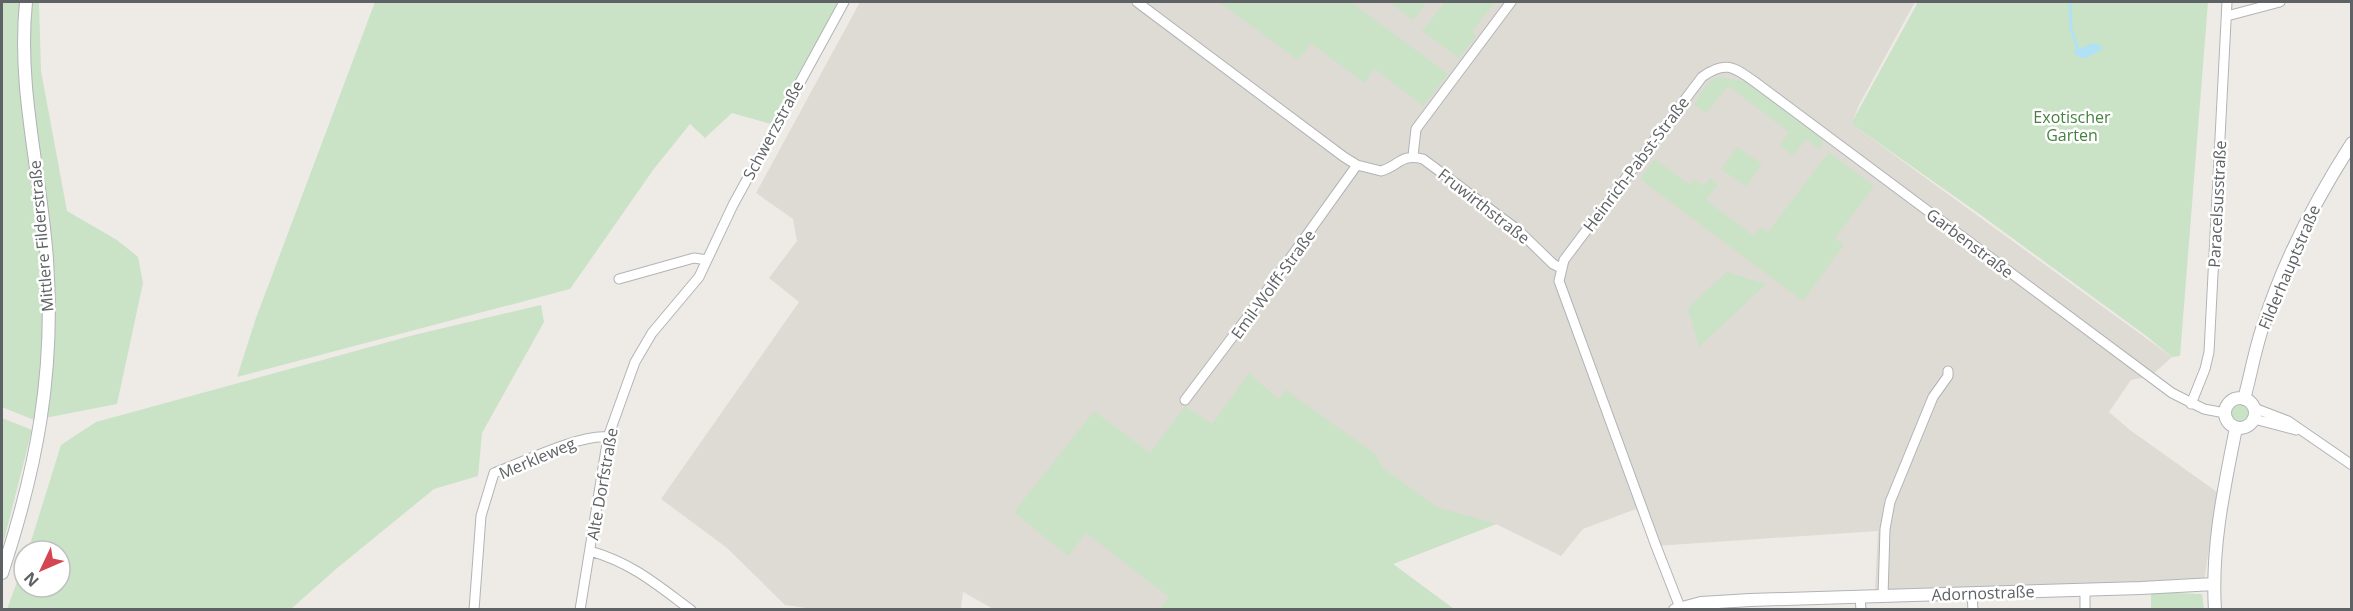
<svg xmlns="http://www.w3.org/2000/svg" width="2353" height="611" viewBox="0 0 2353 611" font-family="'Open Sans',sans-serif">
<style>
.education{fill:#dedbd5}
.green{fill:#cae2c6}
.water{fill:#b0e1f4}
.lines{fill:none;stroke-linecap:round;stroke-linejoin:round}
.stream{stroke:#b0e1f4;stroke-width:3}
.street-casing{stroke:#b1b4b6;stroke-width:11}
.secondary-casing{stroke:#b0b4b7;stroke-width:14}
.street{stroke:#fff;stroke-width:9}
.secondary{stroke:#fff;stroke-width:12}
.labels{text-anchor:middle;stroke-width:5;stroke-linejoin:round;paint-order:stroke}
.park-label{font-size:16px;fill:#478141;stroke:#fff}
.street-label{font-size:16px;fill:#5e6264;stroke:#fff}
</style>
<rect width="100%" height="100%" fill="#eeebe6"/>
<path class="education" d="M860,2H1915L1859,105L1853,120V125L2172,357L2151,376L2131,380L2109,412L2130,430L2217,492L2204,583L1875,591L1878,531L1656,546L1636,509L1583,529L1561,556L1496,524L1393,564L1454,610H995L963,592L961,609L820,610L785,605L727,548L661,499L799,302L769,278L797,241L793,219L756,193Z"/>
<path class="green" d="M2,2H39L41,71L67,211L117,240L138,257L143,283L117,404L34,420L2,407Z
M375,2H839L771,124L732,113L705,138L690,124L653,170L570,289L237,377L256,318Z
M1219,2H1351L1448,74L1423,106L1375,69L1364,83L1311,43L1298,60Z
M1389,2H1427L1413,20Z
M1445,2H1495L1472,32L1476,36L1459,58L1422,31Z
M1918,2H2208L2180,356L2172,357L2145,335L1978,213L1853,125V120Z
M1720,77L1746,82L1823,140L1820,150L1806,139L1793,156L1780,145L1789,132L1728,86L1706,113L1694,105C1701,93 1705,81 1720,77Z
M1737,147L1762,164L1746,186L1721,169Z
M1829,152L1874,186L1835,238L1844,245L1803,301L1640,179L1655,159L1690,185L1695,179L1704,186L1710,178L1718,184L1706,200L1754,236L1761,227L1768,232Z
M1727,272L1766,284L1699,347L1688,308Z
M541,305L544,322L482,433L478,476L434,489L336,569L291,609H7L24,563V587H60V551H28L61,445L96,422L414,335Z
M1249,373L1278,399L1286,390L1375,454L1383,468L1437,507L1496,524L1393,564L1454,609H1160L1169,597L1086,533L1068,556L1014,512L1094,411L1150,453L1185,406L1212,424Z
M2231 413a9 9 0 1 1 18 0a9 9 0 1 1-18 0Z
M2,418L32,430L2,548Z
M2151,592L2202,594L2204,609H2151Z"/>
<path class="water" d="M2094,43L2101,46L2102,49L2086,58H2081L2074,53L2075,50Z"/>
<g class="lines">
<path class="stream" d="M2070,2L2071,28L2078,49"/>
<g class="street-casing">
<path id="street" d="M1137,2L1344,157L1357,165L1381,171C1399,166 1401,153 1423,159L1518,230L1553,264L1561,268
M2227,16L2280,2
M1413,156L1416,129L1511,2
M619,279L694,258L707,260
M1185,400L1258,303L1357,165
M2191,404L2205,369L2209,352L2227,2
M2254,408L2288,421L2352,465
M2254,419L2296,430
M590,551C632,563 656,584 691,610
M2085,590V610
M1972,594L1973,610
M1883,596L1885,529L1890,502L1933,397L1948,376V371
M1860,597L1861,610
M474,610L481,516L494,473C521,463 582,433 608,437
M580,610L608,437L635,362L652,333L699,277L733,205L844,2
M1681,610L1656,546L1559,281L1564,260L1702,77C1725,60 1734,67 1755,82L2172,393L2204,409L2225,413"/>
</g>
<g class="secondary-casing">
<path id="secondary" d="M2225 413a15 15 0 1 1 30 0a15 15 0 1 1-30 0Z
M2244,399C2251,374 2255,348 2264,323C2284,260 2316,199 2352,143
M2,573C37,467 55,372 47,260C41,173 17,89 26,2
M1675,610L1701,603L1750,600L2141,588L2214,584
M2215,610C2211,548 2224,488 2236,428"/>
</g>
<use href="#street" class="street"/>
<use href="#secondary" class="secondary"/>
</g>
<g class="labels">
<g class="park-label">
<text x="2072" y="123">Exotischer<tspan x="2072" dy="18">Garten</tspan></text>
</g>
<g class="street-label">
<text transform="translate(773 130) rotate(-62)" y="6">Schwerzstraße</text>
<text transform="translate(1636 164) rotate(-53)" y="6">Heinrich-Pabst-Straße</text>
<text transform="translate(2217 204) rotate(-87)" y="6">Paracelsusstraße</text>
<text transform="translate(1484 206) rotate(38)" y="6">Fruwirthstraße</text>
<text transform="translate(41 236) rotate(-95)" y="6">Mittlere Filderstraße</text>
<text transform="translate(1970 243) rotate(37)" y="6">Garbenstraße</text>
<text transform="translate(2289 267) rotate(-67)" y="6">Filderhauptstraße</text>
<text transform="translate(1273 284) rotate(-54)" y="6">Emil-Wolff-Straße</text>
<text transform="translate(537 458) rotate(-23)" y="6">Merkleweg</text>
<text transform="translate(602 484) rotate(-80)" y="6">Alte Dorfstraße</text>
<text transform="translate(1983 593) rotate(-2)" y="6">Adornostraße</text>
</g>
</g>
<rect width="2353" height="611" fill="none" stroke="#5e6264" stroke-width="6"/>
<g transform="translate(42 569) rotate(226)"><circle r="28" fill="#ffffff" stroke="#bfc0c1" stroke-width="1.5"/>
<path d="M0-4.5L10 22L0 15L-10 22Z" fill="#d44651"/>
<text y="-9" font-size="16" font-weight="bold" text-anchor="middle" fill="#5e6264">N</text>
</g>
</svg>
